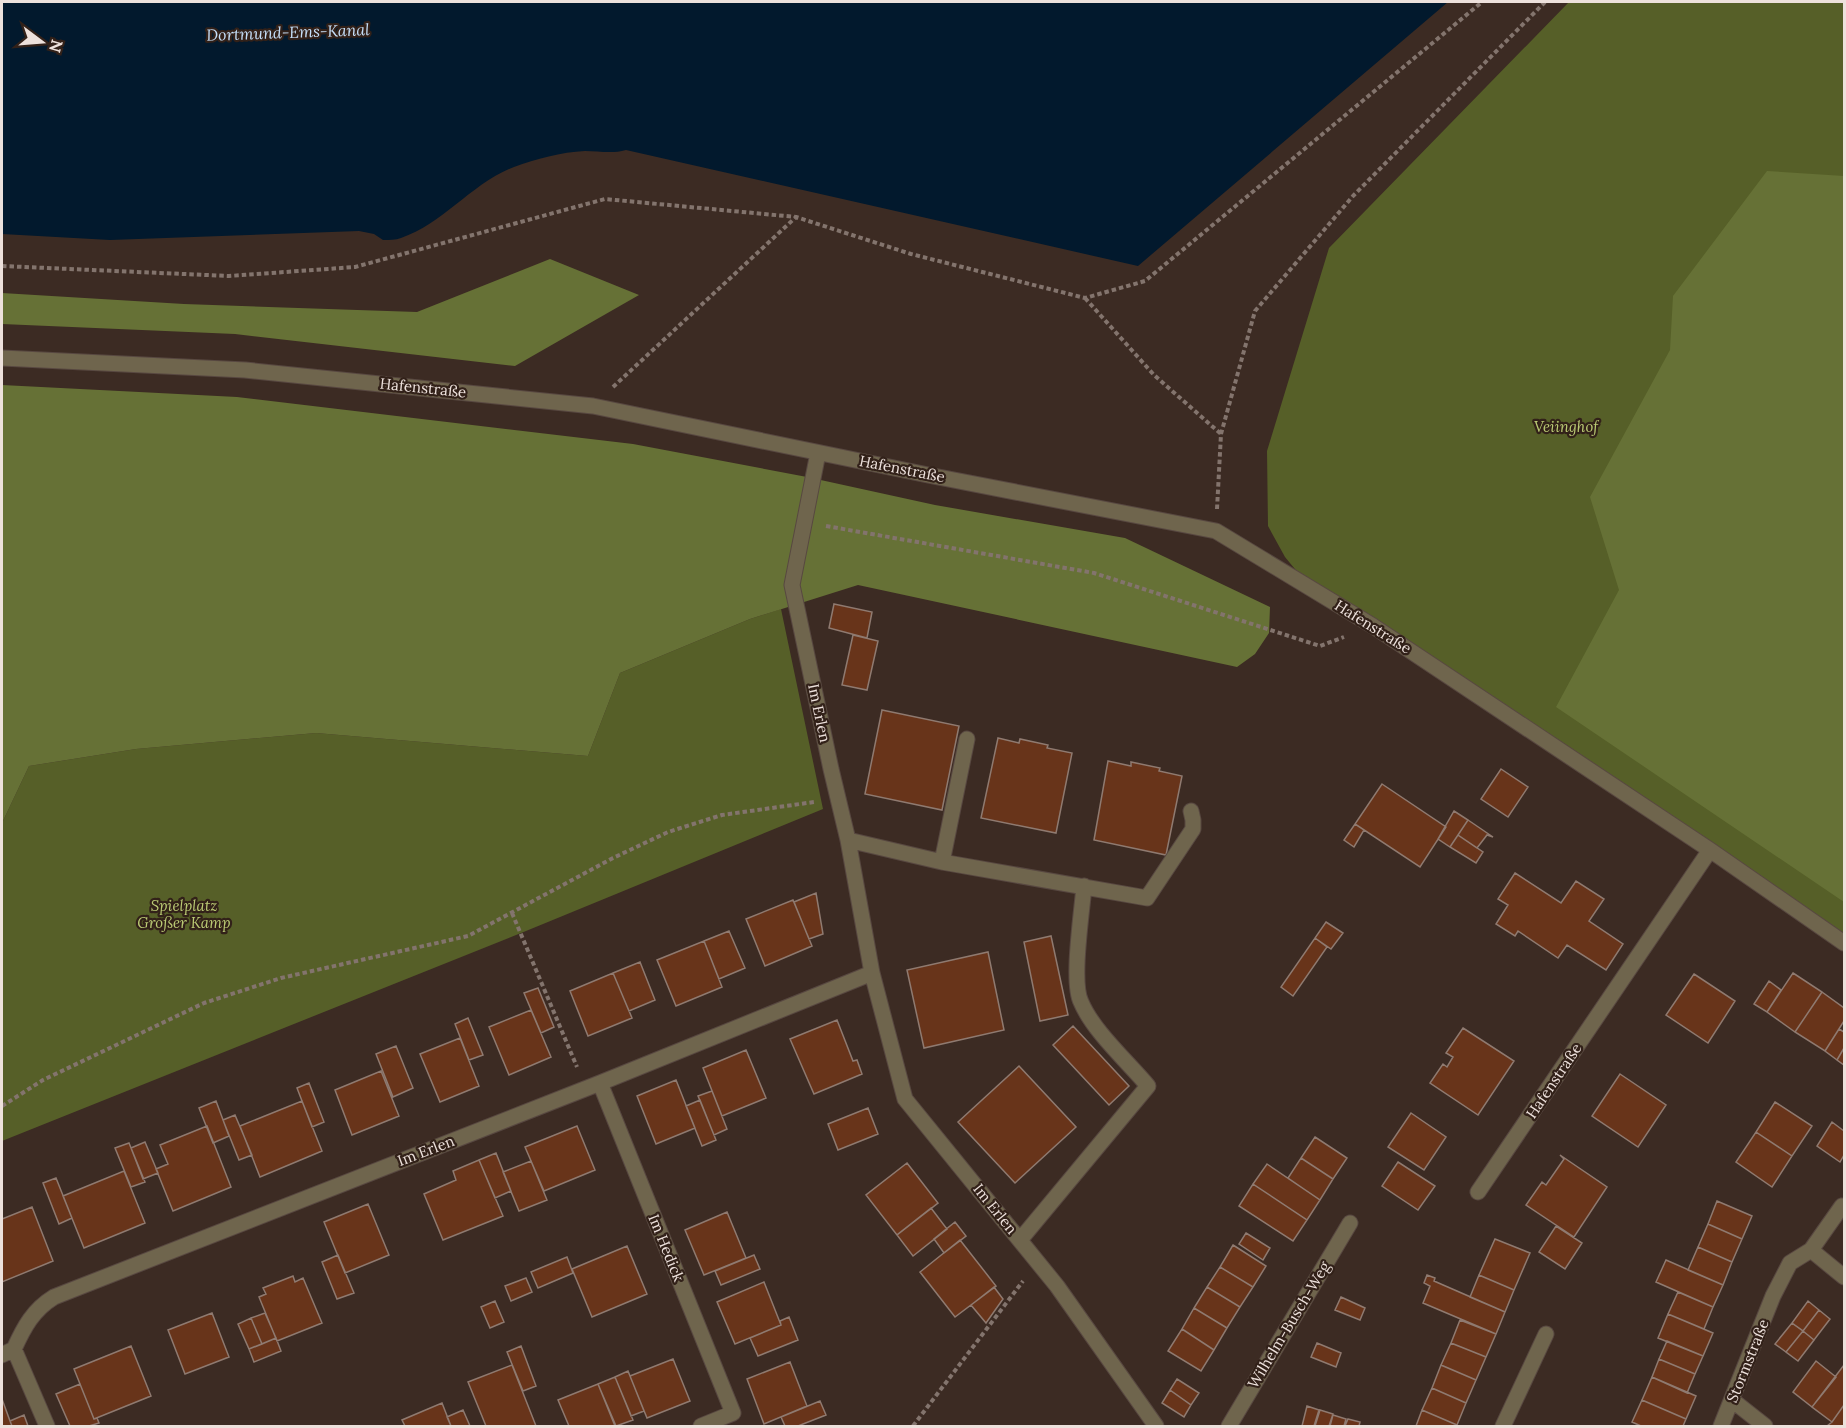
<svg xmlns="http://www.w3.org/2000/svg" width="1846" height="1428" viewBox="0 0 1846 1428" font-family="Lora,serif">
<style>
.green{fill:#565f28}
.forest{fill:#667136}
.water{fill:#02192d}
.building{fill:#68341a;stroke:#8f7a70;stroke-width:1.5}
.lines{fill:none;stroke-linecap:round;stroke-linejoin:round}
.minor-casing{stroke:#584841;stroke-width:17}
.path{stroke:#83746d;stroke-width:4;stroke-dasharray:4.5 3;stroke-linecap:butt}
.minor{stroke:#6f654d;stroke-width:15}
.labels{text-anchor:middle;stroke-width:4.5;stroke-linejoin:round;paint-order:stroke}
.street-label{font-size:15px;fill:#ede1dc;stroke:#322119}
.park-label{font-size:15px;font-style:italic;fill:#bbcb74;stroke:#322119}
.water-label{font-size:16px;font-style:italic;fill:#c5dff9;stroke:#322119}
</style>
<rect width="100%" height="100%" fill="#3c2b23"/>
<path class="green" d="M1569,2H1844V946L1318,597L1285,557L1268,526L1267,451L1329,248Z
M781,609L823,809L526,931L2,1141V823L29,766L136,749L316,733L588,756L620,673L750,619Z"/>
<path class="forest" d="M1767,171L1844,176V902L1556,707L1619,590L1590,497L1670,350L1673,296Z
M550,259L639,295L515,366L235,334L2,324V293L184,304L417,312Z
M2,385L237,397L633,444L807,477L935,505L1125,538L1270,607L1269,633L1255,654L1237,667L858,585L750,619L620,673L588,756L316,733L136,749L29,766L2,823Z"/>
<path class="water" d="M2,2H1448L1138,266L626,150C612,154 599,151 585,151C561,152 536,159 514,167C472,183 443,224 401,238C396,240 389,240 383,240L374,234L359,231L110,240L2,234Z"/>
<path class="building" d="M834,604L872,612L867,638L829,628Z
M853,635L878,641L867,690L842,685Z
M882,710L959,726L942,810L865,794Z
M998,738L1019,743L1020,739L1048,745L1047,748L1072,753L1056,833L981,818Z
M1108,761L1131,766V762L1160,768L1159,771L1182,776L1166,855L1094,840Z
M1501,769L1528,787L1508,817L1481,799Z
M1382,784L1446,827L1420,867L1355,824Z
M1454,811L1468,820L1450,847L1438,839Z
M1468,820L1493,837L1487,835L1477,848L1458,835Z
M1355,824L1364,830L1354,847L1344,840Z
M1458,835L1483,852L1476,863L1450,847Z
M1515,873L1561,903L1576,881L1604,899L1589,921L1623,944L1606,970L1567,945L1558,958L1518,931L1515,936L1496,924L1508,905L1498,899Z
M816,893L823,934L809,939L794,902Z
M793,900L812,946L765,966L746,919Z
M1326,922L1343,933L1331,949L1315,938Z
M729,931L745,968L719,979L704,941Z
M1051,936L1068,1015L1040,1021L1024,942Z
M1315,938L1327,947L1293,996L1281,987Z
M704,941L722,987L676,1006L657,960Z
M988,952L1004,1030L924,1048L907,970Z
M640,962L655,1000L629,1011L613,973Z
M613,973L632,1018L588,1036L570,991Z
M1793,973L1822,992L1795,1032L1767,1012Z
M1694,974L1735,1001L1708,1043L1666,1015Z
M1769,981L1781,990L1767,1012L1754,1004Z
M538,988L554,1027L541,1033L524,993Z
M1822,992L1844,1008V1021L1825,1051L1795,1032Z
M531,1010L551,1057L509,1075L489,1027Z
M468,1018L483,1055L469,1060L455,1024Z
M837,1020L853,1061L857,1060L862,1074L814,1094L790,1039Z
M1073,1026L1129,1086L1109,1105L1053,1045Z
M1463,1028L1514,1061L1478,1115L1430,1083L1443,1064L1447,1067L1453,1057L1446,1053Z
M1839,1029L1844,1032V1048L1837,1060L1825,1051Z
M460,1038L479,1086L440,1102L420,1054Z
M396,1046L413,1088L393,1097L376,1054Z
M1844,1048V1065L1837,1060Z
M746,1050L766,1098L722,1116L703,1068Z
M1019,1066L1076,1127L1015,1183L958,1122Z
M381,1071L399,1116L352,1135L335,1090Z
M1620,1074L1666,1105L1638,1147L1592,1116Z
M676,1080L695,1128L656,1144L637,1096Z
M309,1083L324,1122L312,1127L297,1088Z
M712,1091L727,1129L714,1135L698,1096Z
M700,1100L716,1140L702,1146L686,1106Z
M216,1101L229,1136L213,1143L199,1108Z
M302,1101L322,1151L260,1177L240,1126Z
M1775,1102L1812,1126L1792,1156L1756,1132Z
M868,1108L878,1134L838,1150L828,1124Z
M1411,1113L1446,1137L1424,1170L1388,1147Z
M235,1115L252,1155L239,1160L223,1120Z
M1832,1122L1844,1131V1155L1840,1162L1817,1146Z
M207,1126L231,1187L173,1211L156,1169L168,1164L160,1145Z
M577,1126L595,1170L544,1191L525,1147Z
M1756,1132L1792,1156L1772,1187L1736,1162Z
M1315,1137L1347,1158L1333,1179L1301,1158Z
M145,1142L158,1173L143,1179L131,1148Z
M129,1143L145,1182L131,1187L115,1148Z
M496,1153L511,1191L495,1198L479,1160Z
M1560,1155L1607,1187L1574,1237L1526,1205L1542,1182L1546,1185L1564,1159Z
M1301,1158L1333,1179L1320,1200L1288,1178Z
M479,1160L503,1216L443,1240L424,1194L456,1180L453,1171Z
M531,1161L547,1200L519,1211L503,1172Z
M1398,1162L1435,1186L1418,1210L1382,1186Z
M907,1163L938,1203L897,1235L866,1195Z
M1267,1164L1320,1200L1307,1220L1253,1184Z
M124,1171L145,1223L84,1248L63,1196Z
M56,1178L72,1218L59,1224L43,1183Z
M1253,1184L1307,1220L1293,1241L1239,1206Z
M1717,1201L1752,1216L1742,1239L1708,1224Z
M368,1204L389,1255L345,1273L324,1222Z
M32,1207L53,1261L2,1282V1219Z
M931,1208L947,1229L913,1256L897,1235Z
M727,1212L746,1258L704,1275L685,1230Z
M955,1222L966,1236L944,1253L934,1239Z
M1708,1224L1742,1239L1732,1262L1698,1247Z
M1556,1226L1582,1243L1565,1269L1539,1252Z
M1246,1233L1270,1248L1263,1260L1239,1244Z
M1495,1239L1530,1253L1514,1290L1479,1275Z
M960,1240L996,1286L955,1317L920,1272Z
M1233,1245L1266,1266L1253,1287L1220,1267Z
M627,1246L647,1294L592,1317L572,1269Z
M1698,1247L1732,1262L1723,1285L1688,1270Z
M338,1255L354,1293L337,1299L322,1262Z
M754,1255L760,1269L721,1285L715,1271Z
M567,1257L573,1273L538,1288L531,1272Z
M1666,1260L1723,1285L1713,1307L1656,1282Z
M1220,1267L1253,1287L1240,1307L1207,1287Z
M1427,1275L1435,1278L1434,1281L1505,1312L1496,1334L1423,1303L1430,1286L1424,1283Z
M1479,1275L1514,1290L1505,1312L1470,1297Z
M293,1276L295,1282L303,1278L322,1323L277,1341L259,1297L266,1294L263,1288Z
M526,1278L532,1292L511,1301L505,1286Z
M764,1282L781,1325L735,1344L717,1302Z
M994,1287L1003,1299L986,1323L971,1305Z
M1207,1287L1240,1307L1227,1328L1194,1308Z
M1678,1292L1713,1307L1704,1329L1668,1314Z
M1341,1297L1365,1308L1360,1320L1335,1310Z
M495,1301L504,1322L490,1328L481,1307Z
M1808,1301L1819,1310L1803,1331L1792,1323Z
M1194,1308L1227,1328L1214,1350L1182,1329Z
M1819,1310L1830,1319L1814,1340L1803,1331Z
M212,1313L229,1357L185,1374L168,1330Z
M265,1313L276,1338L262,1344L251,1318Z
M1668,1314L1713,1333L1703,1356L1658,1338Z
M789,1317L798,1340L758,1356L750,1338L781,1325L780,1321Z
M251,1318L262,1344L249,1349L238,1324Z
M1460,1320L1496,1334L1486,1357L1451,1343Z
M1792,1323L1803,1331L1786,1352L1775,1344Z
M1182,1329L1214,1350L1201,1371L1168,1351Z
M1803,1331L1814,1340L1798,1361L1786,1352Z
M276,1338L281,1351L254,1362L249,1349Z
M1667,1341L1703,1356L1695,1374L1659,1359Z
M1317,1343L1341,1353L1336,1367L1311,1357Z
M1451,1343L1486,1357L1476,1380L1441,1365Z
M131,1346L151,1396L94,1419L74,1369Z
M521,1346L536,1386L523,1391L507,1352Z
M673,1359L690,1401L647,1418L630,1376Z
M1659,1359L1695,1374L1687,1393L1652,1377Z
M1816,1361L1836,1377L1812,1407L1793,1392Z
M790,1362L807,1406L764,1424L747,1379Z
M512,1365L536,1426H486L468,1382Z
M1441,1365L1476,1380L1466,1403L1432,1388Z
M1844,1365V1405L1832,1422L1812,1407Z
M628,1371L644,1411L631,1416L615,1377Z
M615,1377L633,1420L616,1426L598,1384Z
M1652,1377L1696,1396L1686,1419L1642,1400Z
M1177,1379L1199,1393L1191,1405L1170,1390Z
M80,1384L94,1419L97,1418L99,1423L89,1426H70L56,1394Z
M598,1384L615,1426H569L558,1400Z
M1432,1388L1466,1403L1457,1425L1422,1410Z
M1170,1390L1191,1405L1184,1417L1162,1403Z
M2,1399L10,1421L12,1426H2Z
M1642,1400L1686,1419L1683,1426H1641L1632,1422Z
M820,1401L826,1415L798,1426H785L781,1417Z
M442,1403L451,1426H405L402,1420Z
M1844,1405V1426H1827L1832,1422Z
M1307,1406L1319,1410L1314,1426H1302Z
M463,1410L470,1426H451L447,1417Z
M1320,1410L1333,1414L1329,1426H1315Z
M1422,1410L1457,1425V1426H1416Z
M24,1415L28,1426H12L10,1421Z
M1333,1415L1346,1419L1344,1426H1330Z
M1348,1419L1360,1422L1359,1426H1345Z"/>
<g class="lines">
<g class="minor-casing">
<path id="minor" d="M2,358L245,370L593,406L928,475L1216,531L1373,626L1710,850L1844,943
M818,453L792,585L831,769L848,840L872,973L905,1099L1057,1286L1156,1426
M848,840L942,862L1147,898L1193,829V820L1191,811
M942,862L967,739
M600,1083L733,1413L701,1426
M1478,1192L1710,850
M1020,1240L1148,1086C1128,1062 1093,1031 1081,1002C1071,982 1082,912 1084,886
M1811,1250L1842,1206
M14,1349L47,1426
M2,1355L14,1349C24,1327 33,1310 54,1297L600,1083L872,973
M1732,1400L1765,1426
M1229,1426L1350,1223
M1503,1426L1546,1334
M1721,1426L1773,1296L1790,1263L1811,1250L1844,1277"/>
</g>
<path class="path" d="M2,266L229,276L355,267L605,199L796,217L911,254L1085,298L1145,281L1482,2
M1085,298L1154,375L1221,434
M613,387L796,217
M1217,509L1221,434L1255,311L1353,196L1545,2
M826,526L1094,573L1320,646L1344,637
M512,913L577,1067
M2,1106L43,1080L204,1003L281,978L468,936L613,858L668,832L722,815L814,802
M913,1426L1023,1281"/>
<use href="#minor" class="minor"/>
</g>
<g class="labels">
<g class="street-label">
<text transform="translate(423 388) rotate(6)" y="5">Hafenstraße</text>
<text transform="translate(902 469) rotate(11)" y="5">Hafenstraße</text>
<text transform="translate(1373 627) rotate(32)" y="5">Hafenstraße</text>
<text transform="translate(819 713) rotate(78)" y="5">Im Erlen</text>
<text transform="translate(1554 1081) rotate(-56)" y="5">Hafenstraße</text>
<text transform="translate(426 1151) rotate(-21)" y="5">Im Erlen</text>
<text transform="translate(995 1209) rotate(51)" y="5">Im Erlen</text>
<text transform="translate(666 1248) rotate(68)" y="5">Im Hedick</text>
<text transform="translate(1289 1325) rotate(-59)" y="5">Wilhelm-Busch-Weg</text>
<text transform="translate(1748 1361) rotate(-68)" y="5">Stormstraße</text>
</g>
<g class="park-label">
<text x="1566" y="432">Veiinghof</text>
<text x="184" y="911">Spielplatz<tspan x="184" dy="17">Großer Kamp</tspan></text>
</g>
<g class="water-label">
<text transform="translate(288 32) rotate(-2)" y="6">Dortmund-Ems-Kanal</text>
</g>
</g>
<rect width="1846" height="1428" fill="none" stroke="#ede1dc" stroke-width="6"/>
<g transform="translate(42 42) rotate(106)" stroke="#322119" stroke-width="4.5" paint-order="stroke">
<path d="M0-4.5L10 22L0 15L-10 22Z" fill="#ede1dc"/>
<text y="-9" font-size="16" font-weight="bold" text-anchor="middle" fill="#ede1dc">N</text>
</g>
</svg>
